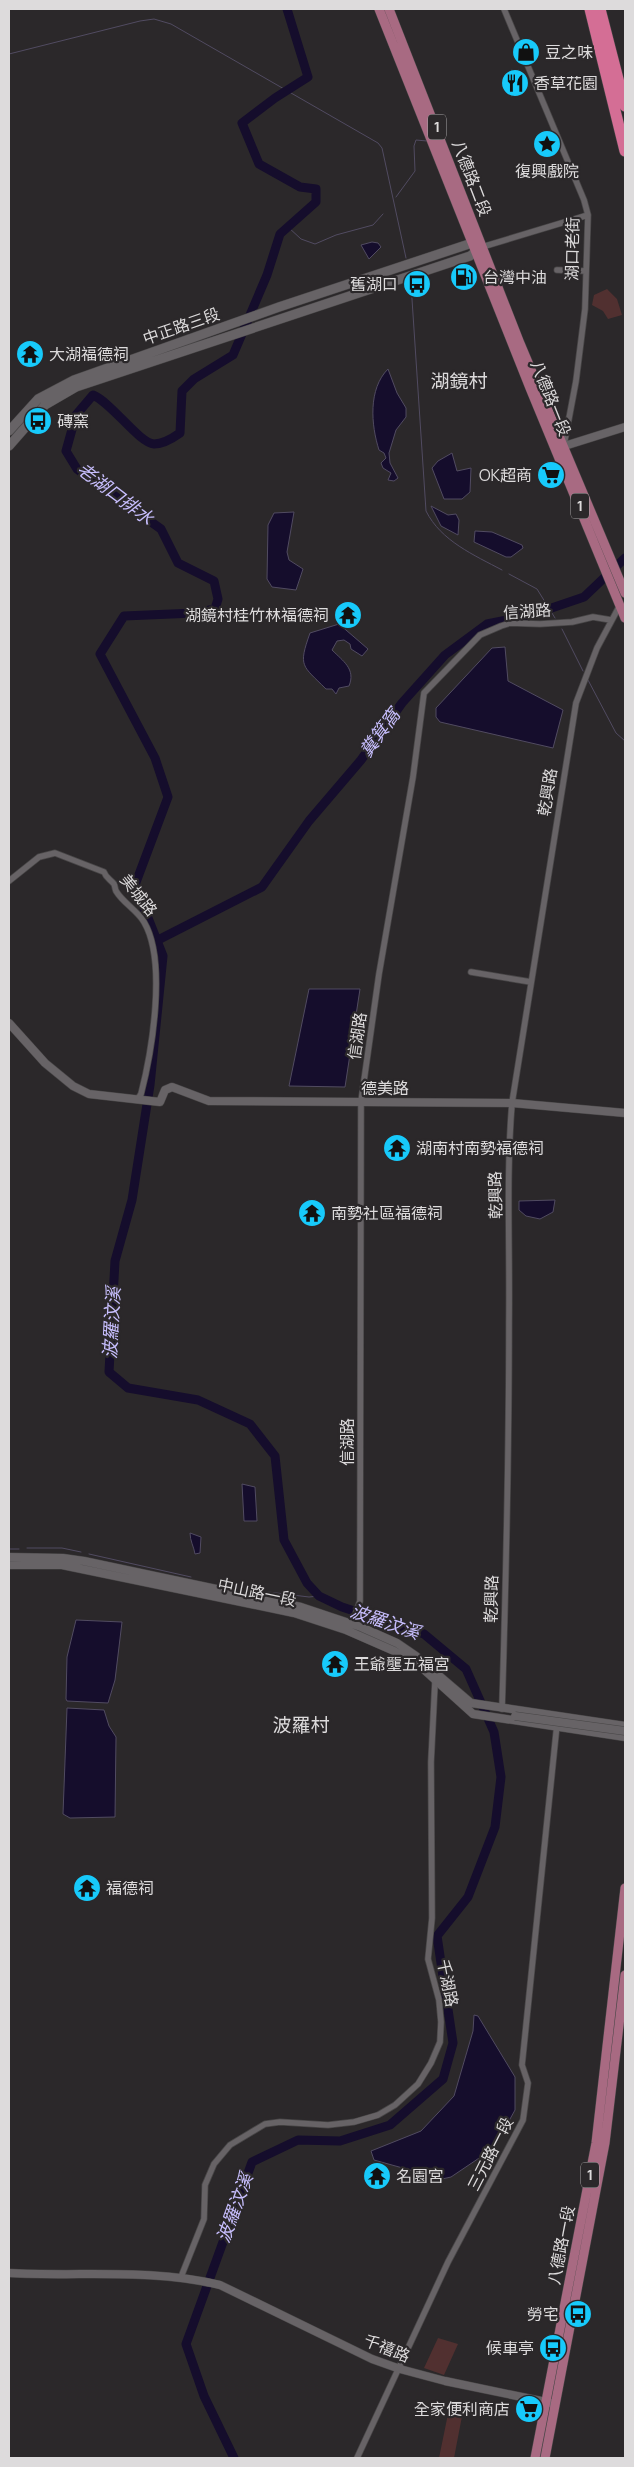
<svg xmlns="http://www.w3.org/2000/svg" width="634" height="2467" viewBox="0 0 634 2467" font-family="Manrope,'Noto Sans TC',sans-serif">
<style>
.green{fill:#513030}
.water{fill:#150d2c;stroke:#514b61}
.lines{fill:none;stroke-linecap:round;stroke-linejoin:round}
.stream{stroke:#514b61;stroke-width:1}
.river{stroke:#150d2c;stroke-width:9}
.minor-casing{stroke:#484647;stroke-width:7}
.tertiary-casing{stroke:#484647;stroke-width:9}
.secondary-casing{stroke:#484647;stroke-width:10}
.primary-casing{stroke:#484647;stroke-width:10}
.motorway-casing{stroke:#484647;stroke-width:12}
.minor{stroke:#676366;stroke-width:5.5}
.tertiary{stroke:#676366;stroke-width:8}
.secondary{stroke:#676366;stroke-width:9}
.primary{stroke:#a86a82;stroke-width:9}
.motorway{stroke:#d46e95;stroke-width:11}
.tertiary-bridge-casing{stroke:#484647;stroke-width:9;stroke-linecap:butt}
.tertiary-bridge{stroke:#676366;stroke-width:8}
.labels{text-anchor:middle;stroke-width:4.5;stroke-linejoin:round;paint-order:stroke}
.shield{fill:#2b282a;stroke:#a8a5a7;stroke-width:1}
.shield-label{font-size:15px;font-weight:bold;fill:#dddbdc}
.poi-label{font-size:16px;fill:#dddbdc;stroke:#2b282a;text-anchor:start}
.street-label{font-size:16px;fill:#dddbdc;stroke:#2b282a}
.water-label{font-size:18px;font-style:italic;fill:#c7befd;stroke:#2b282a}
.quarter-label{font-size:19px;fill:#dddbdc;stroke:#2b282a}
</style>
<rect width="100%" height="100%" fill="#2b282a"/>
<path class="green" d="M607,289L617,299L622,315L608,319L603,311L592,305L594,295Z
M438,2338L458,2344L444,2375L424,2368Z
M449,2409L463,2411L454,2458H439Z"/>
<path class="water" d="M372,242L378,243L381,247L369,259L361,245Z
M388,369L397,393L406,408V417L396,430L389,453L390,463L398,478L394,481L388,480L391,473L383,468L381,463L386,458L384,453L379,450C371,425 368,389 388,369Z
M452,453L457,471L471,468L470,492L462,499H444L432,468L438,461Z
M431,506L448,515L456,514L459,520L458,535L441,526Z
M294,512L287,552L289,560L303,569L296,590L272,587L267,579L268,525L274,513Z
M475,531L492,532L522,545L523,548L511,557H506L474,542Z
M339,624L368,649L362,656L351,649L350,644L344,640L337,641L332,650C343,661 356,669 349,686L339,688L336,694L332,689H326C302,665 298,667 310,633Z
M505,647L508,681L563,710L553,748L440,722L436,717V708L492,648Z
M309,989H360L345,1087L289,1086Z
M555,1200L553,1212L540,1219L526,1216L519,1210V1201Z
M242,1484L255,1487L257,1521H244Z
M190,1533L201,1537L200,1553L195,1554C194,1547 190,1541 190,1533Z
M76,1620L122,1622L115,1680L108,1703L67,1701L66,1699L67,1657Z
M67,1708L104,1710L109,1726L116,1737L115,1817L70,1818L63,1814Z
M474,2015L478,2016L515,2077V2110L494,2148L451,2177L442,2179L374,2160L371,2151L421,2131L454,2096L473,2031Z"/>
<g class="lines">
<path class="stream" d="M9,54L140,21L154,19L171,24L378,143L382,148L406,258
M396,197L415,171L414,146L416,140L427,141
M288,227L301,239L315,244L336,235L373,225L383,214
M411,284L426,511C441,541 474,555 502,570
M509,574L537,589L555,618
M562,629L583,671
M588,680L616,733L625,741
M27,1548H62L81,1552
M9,1549H19
M89,1554L191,1577
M260,1591L309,1597L319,1596"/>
<path class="river" d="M158,940L262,887L309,821L361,760L402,703L445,655L487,624L531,615L584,597L625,558
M234,2458L204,2396L186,2344L252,2162L298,2140L340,2141L390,2125L443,2079L453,2043L437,1936L468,1897L495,1827L501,1777L494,1732L466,1669L424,1634L342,1607L319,1596L307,1583L284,1540L275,1456L250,1424L198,1400L128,1388L109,1372L115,1261L132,1200L150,1085L163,956L135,885L168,797L155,758L100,654L124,616L195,613L215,609L218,599L214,581L178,563L161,529L77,469L66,451L76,415L93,395C112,403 139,443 154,444C164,444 173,438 180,433L182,391L194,379L233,355L267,275L280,234L316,202V189L300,187L259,164L242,123L275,98L308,77L287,9"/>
<g class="minor-casing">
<path id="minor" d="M504,9L584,200L588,215L585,309L576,381L564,445
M482,247L588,215
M557,270L586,271
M9,881L39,857L55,853L104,872C106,878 110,879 114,884C115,886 115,889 116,891C123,903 137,910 144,922C167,961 152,1051 141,1094L137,1100
M471,972L531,982
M352,1624L360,1601L361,1102L379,974L413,777L424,693L480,635L501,626L510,623L540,624L572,622L593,617L611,620
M502,1709C506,1580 509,1451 509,1322C510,1249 506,1176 512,1103L576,703L597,648L620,605
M181,2277L204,2219L205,2185L214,2164L230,2145L265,2124L280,2122L328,2125L354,2122L378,2115L395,2105L418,2084L431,2063L440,2042L441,2022L439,2000L428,1959L432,1918L431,1762L435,1682
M357,2458L448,2262L523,2120L528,2083L522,2065L557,1724"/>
</g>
<g class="tertiary-casing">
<path id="tertiary" d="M558,448L625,427
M9,1023L45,1063L73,1086L89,1094L160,1102L165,1090L172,1087L209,1101L512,1103L625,1113
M9,1557L63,1558L84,1561L301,1607L361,1627L397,1643L416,1656L471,1703L625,1726
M9,1565H62L294,1613L346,1630L394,1651L421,1667L473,1714L625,1737
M9,2273C79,2277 151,2268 220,2285L372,2359L400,2369L445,2381L551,2403"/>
</g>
<g class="secondary-casing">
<path id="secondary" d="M9,431L38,399L74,380L279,307L472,243L482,247L470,256L76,387L45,405L9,446"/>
</g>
<g class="primary-casing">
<path id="primary" d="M379,9L530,388L625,618
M389,9L519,341L625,593
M535,2458L596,2143L625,1888
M545,2458L605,2143L625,1975"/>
</g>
<g class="motorway-casing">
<path id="motorway" d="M590,9L625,151
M600,9L625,106"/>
</g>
<use href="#minor" class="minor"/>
<use href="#tertiary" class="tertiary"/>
<use href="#secondary" class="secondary"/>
<use href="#primary" class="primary"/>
<use href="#motorway" class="motorway"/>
<g class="tertiary-bridge-casing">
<path id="tertiary-bridge" d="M515,1716L625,1731"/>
</g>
<use href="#tertiary-bridge" class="tertiary-bridge"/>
</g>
<defs>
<g id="shop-disc" transform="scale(1.4375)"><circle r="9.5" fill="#17cafb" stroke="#2b282a"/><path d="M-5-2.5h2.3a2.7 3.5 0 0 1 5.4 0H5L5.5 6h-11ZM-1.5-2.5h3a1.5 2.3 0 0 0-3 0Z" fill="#111"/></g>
<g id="restaurant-disc" transform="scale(1.4375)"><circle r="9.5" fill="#17cafb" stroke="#2b282a"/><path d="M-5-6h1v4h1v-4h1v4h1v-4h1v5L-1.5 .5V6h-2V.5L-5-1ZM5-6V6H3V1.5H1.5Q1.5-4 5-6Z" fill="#111"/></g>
<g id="sight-disc" transform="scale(1.4375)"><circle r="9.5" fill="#17cafb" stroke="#2b282a"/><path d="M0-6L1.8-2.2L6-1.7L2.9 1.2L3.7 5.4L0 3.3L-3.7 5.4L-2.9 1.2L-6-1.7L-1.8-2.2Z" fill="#111"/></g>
<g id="fuel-disc" transform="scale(1.4375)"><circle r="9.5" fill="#17cafb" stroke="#2b282a"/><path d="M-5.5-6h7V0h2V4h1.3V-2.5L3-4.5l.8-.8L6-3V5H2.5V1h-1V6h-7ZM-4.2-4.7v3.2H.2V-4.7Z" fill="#111"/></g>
<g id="bus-disc" transform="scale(1.4375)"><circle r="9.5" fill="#17cafb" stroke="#2b282a"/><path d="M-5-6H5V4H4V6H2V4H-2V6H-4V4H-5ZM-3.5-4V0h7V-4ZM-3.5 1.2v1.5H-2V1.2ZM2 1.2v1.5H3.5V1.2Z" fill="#111"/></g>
<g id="temple-disc" transform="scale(1.4375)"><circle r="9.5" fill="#17cafb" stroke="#2b282a"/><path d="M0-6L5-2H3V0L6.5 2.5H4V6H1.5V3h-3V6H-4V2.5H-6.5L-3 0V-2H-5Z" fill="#111"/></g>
<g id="supermarket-disc" transform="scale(1.4375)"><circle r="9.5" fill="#17cafb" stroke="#2b282a"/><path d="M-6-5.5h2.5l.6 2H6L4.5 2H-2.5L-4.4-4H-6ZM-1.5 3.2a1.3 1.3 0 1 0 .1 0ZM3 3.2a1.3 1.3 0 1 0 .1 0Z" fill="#111"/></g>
</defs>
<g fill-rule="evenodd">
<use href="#shop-disc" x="526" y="52"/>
<use href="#restaurant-disc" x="515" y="83"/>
<use href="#sight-disc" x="547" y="144"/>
<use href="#fuel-disc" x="464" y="277"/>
<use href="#bus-disc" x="417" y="284"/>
<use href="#temple-disc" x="30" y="354"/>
<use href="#bus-disc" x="38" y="421"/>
<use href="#supermarket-disc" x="551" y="475"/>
<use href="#temple-disc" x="348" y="615"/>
<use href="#temple-disc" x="397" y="1148"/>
<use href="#temple-disc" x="312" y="1213"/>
<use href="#temple-disc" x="335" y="1664"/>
<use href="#temple-disc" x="87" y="1888"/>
<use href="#temple-disc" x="377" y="2176"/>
<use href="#bus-disc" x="578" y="2314"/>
<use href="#bus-disc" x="553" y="2348"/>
<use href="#supermarket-disc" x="529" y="2409"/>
</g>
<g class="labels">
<g class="shield">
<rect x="428" y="114.5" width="18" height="25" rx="4"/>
<rect x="571" y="493.5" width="18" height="25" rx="4"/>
<rect x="581" y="2162.5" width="18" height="25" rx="4"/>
</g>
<g class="shield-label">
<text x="437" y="132">1</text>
<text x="580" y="511">1</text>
<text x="590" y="2180">1</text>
</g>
<g class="poi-label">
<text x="545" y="58">豆之味</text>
<text x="534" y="89">香草花園</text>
<text x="547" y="177" text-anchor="middle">復興戲院</text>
<text x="483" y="283">台灣中油</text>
<text x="398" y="290" text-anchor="end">舊湖口</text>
<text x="49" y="360">大湖福德祠</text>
<text x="57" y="427">磚窯</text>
<text x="532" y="481" text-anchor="end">OK超商</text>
<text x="329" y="621" text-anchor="end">湖鏡村桂竹林福德祠</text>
<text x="416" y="1154">湖南村南勢福德祠</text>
<text x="331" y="1219">南勢社區福德祠</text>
<text x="354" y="1670">王爺壟五福宮</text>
<text x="106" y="1894">福德祠</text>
<text x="396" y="2182">名園宮</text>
<text x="559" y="2320" text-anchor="end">勞宅</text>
<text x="534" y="2354" text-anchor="end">候車亭</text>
<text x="510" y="2415" text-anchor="end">全家便利商店</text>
</g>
<g class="street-label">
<text transform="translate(472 178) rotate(69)" y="6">八德路二段</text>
<text transform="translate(572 249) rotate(-89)" y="6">湖口老街</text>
<text transform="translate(181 326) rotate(-19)" y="6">中正路三段</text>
<text transform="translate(551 398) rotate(68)" y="6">八德路一段</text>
<text transform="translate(527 611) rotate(-4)" y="6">信湖路</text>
<text transform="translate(547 792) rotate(-81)" y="6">乾興路</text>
<text transform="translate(139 895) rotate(51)" y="6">美城路</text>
<text transform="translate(357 1036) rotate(-82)" y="6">信湖路</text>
<text x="385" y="1094">德美路</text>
<text transform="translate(495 1195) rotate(-91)" y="6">乾興路</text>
<text transform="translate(347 1442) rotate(-90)" y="6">信湖路</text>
<text transform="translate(257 1592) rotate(12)" y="6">中山路一段</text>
<text transform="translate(491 1599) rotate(-89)" y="6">乾興路</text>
<text transform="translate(448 1983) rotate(79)" y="6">千湖路</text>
<text transform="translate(490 2154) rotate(-63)" y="6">三元路一段</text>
<text transform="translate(561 2245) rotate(-79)" y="6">八德路一段</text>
<text transform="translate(387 2348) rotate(22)" y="6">千禧路</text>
</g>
<g class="water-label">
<text transform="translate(115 494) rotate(37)" y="6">老湖口排水</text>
<text transform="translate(380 733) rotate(-54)" y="6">糞箕窩</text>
<text transform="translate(112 1323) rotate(-87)" y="6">波羅汶溪</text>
<text transform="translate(385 1622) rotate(19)" y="6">波羅汶溪</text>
<text transform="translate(235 2208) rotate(-70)" y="6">波羅汶溪</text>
</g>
<g class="quarter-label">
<text x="459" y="388">湖鏡村</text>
<text x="301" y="1732">波羅村</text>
</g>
</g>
<rect width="634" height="2467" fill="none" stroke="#dddbdc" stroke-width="20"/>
</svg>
